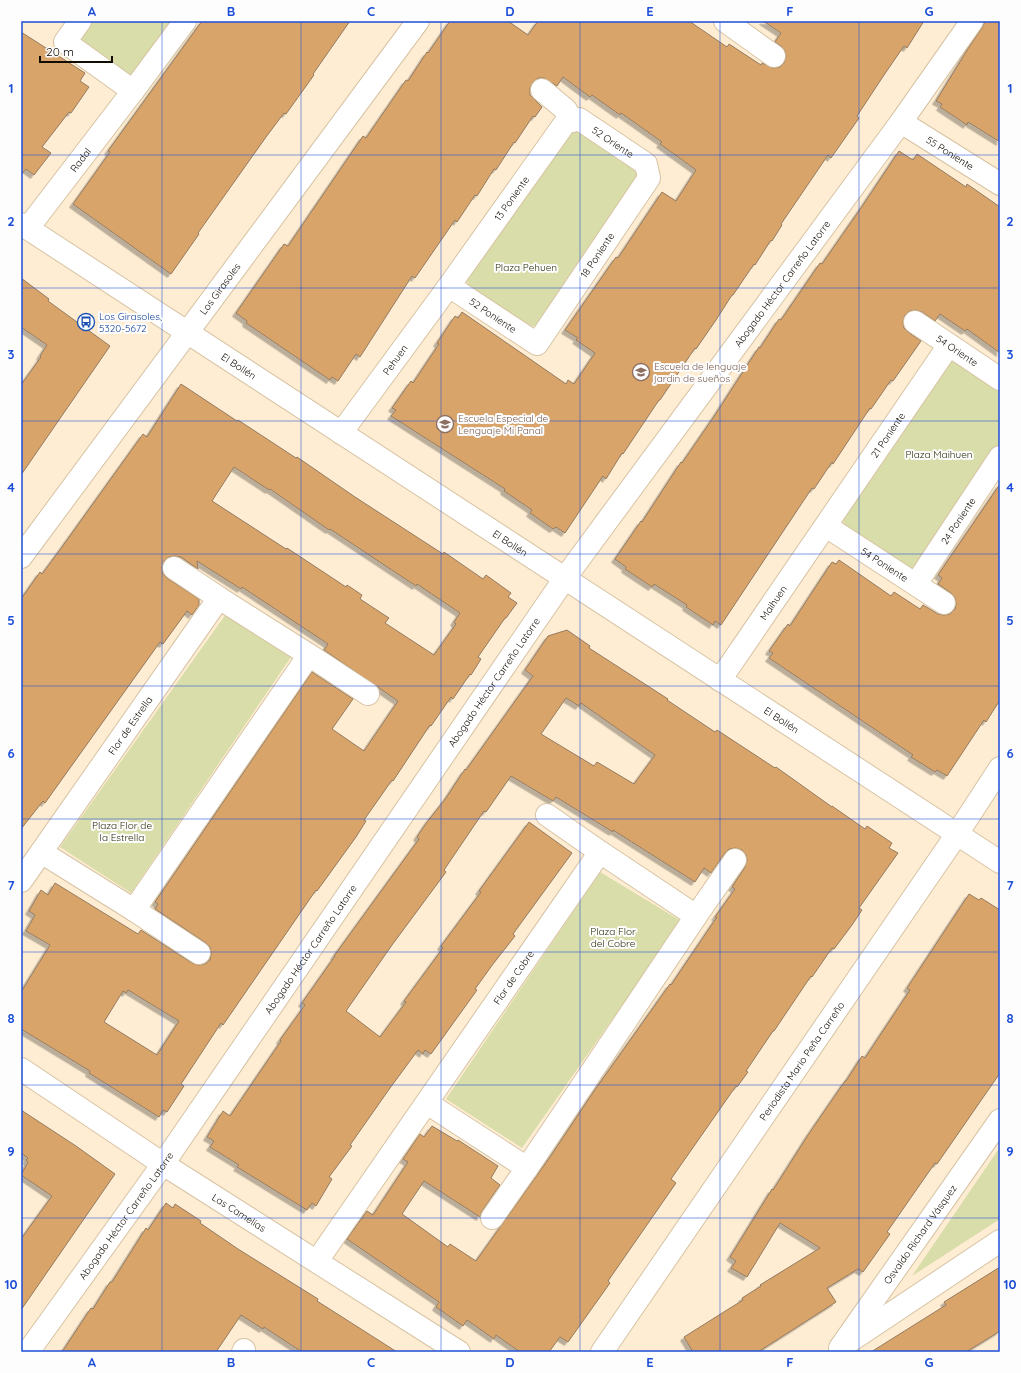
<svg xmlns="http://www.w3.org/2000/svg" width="1021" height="1373" viewBox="0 0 1021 1373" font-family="Quicksand,sans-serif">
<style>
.park{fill:#d9dda9}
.building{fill:#d8a46a;stroke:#947b61;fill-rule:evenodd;filter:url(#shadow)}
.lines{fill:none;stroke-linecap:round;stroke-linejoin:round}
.minor-casing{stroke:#d7c3a3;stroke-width:24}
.minor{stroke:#fff;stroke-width:22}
.grid{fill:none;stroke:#1d4ed8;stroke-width:1;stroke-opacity:0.55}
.labels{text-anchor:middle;stroke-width:4;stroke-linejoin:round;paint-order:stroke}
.street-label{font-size:10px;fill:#130c03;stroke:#fdfdfd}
.park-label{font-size:10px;fill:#2b2d0b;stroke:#fdfdfd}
.transit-label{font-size:10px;fill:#164399;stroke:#fdfdfd;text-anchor:start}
.education-label{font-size:10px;fill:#785e54;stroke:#fdfdfd;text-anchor:start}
.neatline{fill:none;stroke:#1d4ed8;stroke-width:1.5}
.grid-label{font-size:13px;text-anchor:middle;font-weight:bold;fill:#1d4ed8}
</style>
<defs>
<filter id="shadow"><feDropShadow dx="-3.5" dy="3.5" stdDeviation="0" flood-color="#0004"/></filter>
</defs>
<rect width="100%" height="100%" fill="#feedd3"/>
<path class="park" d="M83,21H173L132,77L72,36Z
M582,127L638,166L641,179L540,324L531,327L470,290L465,276L565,134Z
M957,361L1000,389V445L919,569L908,572L844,530L843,518L943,364Z
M226,614L291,657L131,893L60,847Z
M600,872L681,921L522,1148L446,1099Z
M1000,1147V1219L912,1276Z"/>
<path class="building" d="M202,21H350L313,74L314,75L286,114L284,113L266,137L198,233L199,234L171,274L73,204L110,152L108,151Z
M450,21H508L528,35L538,21H689L727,47L729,44L761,65L762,63L773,68L780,67L784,63L786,57L785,51L781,46L775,42L781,33L763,21H924L907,48L904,46L884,75L857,116L859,118L831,158L828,155L781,224L782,225L772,241L771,240L755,265L754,264L733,295H732L716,320L696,349L695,348L660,400H659L623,454L622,453L606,479L603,476L565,533L556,527L553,529L530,513L532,510L504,491L505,489L391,416L396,410L392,408L411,381L413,383L439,344L437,343L455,316L458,318L462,312L566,384L568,380L574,384L595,353L576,340L578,338L565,330L616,257L618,258L662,192L676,201L696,170L660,144L662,142L621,113L620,115L592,95L590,97L563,77L557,86L544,78H538L533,82L530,88V95L542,107L535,117L533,116L515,143L514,142L496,170L494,169L477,196L475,195L457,222L455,220L415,278L412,276L360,357L356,354L338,381L332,377L330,380L246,323L247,321L236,313L284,244L288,246L363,136L366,138L406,80L408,81L427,52L428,53Z
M985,21H1000V142L968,122L967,125L940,107L942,104L936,101L969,47L982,28Z
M21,32L85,73L80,81L89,87L71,113L69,112L42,147L51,153L34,175L26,169L21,175Z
M899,151L913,160L917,154L966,187L967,184L1000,207V353L967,329L965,331L940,314L935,321L922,312L916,310L910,311L905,315L903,322L904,328L908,332L921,341L893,381L891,380L871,409L870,408L833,464L832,462L814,489L812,488L721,625L715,621L713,625L686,607L687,605L654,584L652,587L625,569L626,567L615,559L641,521L642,522L681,462L682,463L715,415L759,347L760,348L779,319L781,320L820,263L822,264L863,205Z
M21,278L49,299L48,301L110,346L21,475V385L41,357L40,356L47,345L21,327Z
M181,384L237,421L238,420L296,458L297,457L355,497L443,554L444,552L483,579L486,575L511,593L508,597L517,603L506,618H505L478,657L481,659L471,675L470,674L453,699L451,697L431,726L430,725L393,781L392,780L364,820L366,821L356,837L317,891L316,890L223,1025L221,1023L181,1084L184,1086L167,1112L163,1110L159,1117L89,1073L90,1071L21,1029V992L50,945L26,931L35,915L29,911L41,890L48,895L55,883L138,934L141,930L192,963L199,965L205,964L210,960L211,954L210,947L206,943L155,909L158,904L155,902L312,672L353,699L332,729L364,751L398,701L324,650L328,644L242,587L241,589L197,561L198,569L181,557L175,556L169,557L164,561L162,567L163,574L167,578L199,599V605L192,615L187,611L163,644L160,642L45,803L43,801L21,829V599L40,572L42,574L62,547L143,434L147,437ZM234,467L269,490L270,489L329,530L330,529L416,586L417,584L460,613L454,622L456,624L434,655L385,623L389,618L360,599L362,595L347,585L346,587L287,548L286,549L212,501ZM128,990L179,1021L157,1055L104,1022L123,991L126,993Z
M1000,484V700L986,722L984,720L947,776L937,770L935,772L911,757L913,755L769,658L773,653L769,651L788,624L790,626L832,562L836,564L839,560L891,596L894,592L920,609L923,605L938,614L944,615L950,614L955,609L956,604L955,598L951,593L938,584L942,578L938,575Z
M567,630L590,646L589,648L668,699L667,700L715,732L717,730L775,768L776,767L832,807V806L865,829L867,826L892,843L889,848L898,853L859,908L862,910L852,925L834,949L832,948L812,977L811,976L774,1031H773L746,1071L748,1072L737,1087L736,1086L671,1179L676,1183L617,1268L608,1281L610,1283L568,1342L560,1337L549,1352H520L496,1335L494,1339L467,1320L463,1326L436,1307L439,1302L347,1239L367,1211L373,1215L408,1162L403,1159L420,1134L424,1137L432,1126L457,1141L458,1140L498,1166L491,1178L500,1185L482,1211L480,1217L424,1181L402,1214L448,1247L450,1244L476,1261L550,1157L594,1091L670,984L671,985L717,917H715L735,889L732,887L745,867L747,861L746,855L742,850L736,848L729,849L725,853L711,873L704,868L695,882L613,830V832L556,797L553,801L511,776L486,812L484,811L444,870L446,872L392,945L346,1011L380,1037L406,1002L404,1001L443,948L441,946L481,892L479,891L529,822L572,853L513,934L515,936L493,964L475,989L477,990L431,1054L425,1050L423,1054L418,1050L390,1088L350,1145L352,1146L329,1177L332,1179L316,1206L312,1203L307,1210L237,1167L239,1165L210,1147L214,1141L207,1137L223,1111L230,1116L281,1041L280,1040L305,1005L302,1003L335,956H334L419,839L417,837L427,822L446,798L465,769L466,770L533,676L525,670L548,636ZM566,698L579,706L581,703L655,755L634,784L597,762L594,766L541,734Z
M969,894L979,900L981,898L1000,910V1073L937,1164L935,1163L887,1232L890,1234L863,1272L858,1269L827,1288L836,1302L758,1352H693L684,1337L743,1300L742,1298L761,1286L760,1285L820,1248L780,1223L747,1277L731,1268L736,1261L730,1257L772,1189L773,1190L789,1165L808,1135L845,1081H846L862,1056L865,1058L910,990L907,988L917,973Z
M21,1110L76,1146L115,1174L21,1310V1239L52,1196L21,1175L28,1162L26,1160L28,1158L21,1153Z
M166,1203L173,1208L175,1204L201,1221L200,1223L238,1249L318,1299L317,1301L397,1352H302L264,1327L263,1329L241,1315L216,1352H62L91,1308L93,1309L110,1282H112L146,1228L148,1230Z
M1000,1267V1331L984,1341L966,1352H871L946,1305L944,1302Z"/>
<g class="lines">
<g class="minor-casing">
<g id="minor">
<path d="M80,21L65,42L133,91L185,21"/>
<path d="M725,21L774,56"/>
<path d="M542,90L566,110L572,121"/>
<path id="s1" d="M901,122L1000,184"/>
<path id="s2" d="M21,224L1000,862"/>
<path id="s3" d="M28,228L133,91"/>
<path id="s4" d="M915,322L1000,379"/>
<path id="s5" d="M341,433L449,286L565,123L579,119L646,164L649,178L537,344L449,286"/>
<path id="s6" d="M826,526L944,603"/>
<path id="s7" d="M21,557L418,21"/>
<path d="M174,568L219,598"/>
<path id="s8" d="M916,584L1000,457"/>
<path d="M309,655L368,694"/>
<path id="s9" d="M720,680L949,345"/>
<path d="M547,815L600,852"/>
<path id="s10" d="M21,881L219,598L309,655L134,910L41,852"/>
<path d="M134,910L199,953"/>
<path d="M696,916L735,860"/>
<path id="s11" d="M21,1069L163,1164L459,1352"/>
<path d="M492,1218L527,1168"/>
<path id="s12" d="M317,1261L600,852L696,916L527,1168L427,1103"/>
<path d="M850,1341L1000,1241"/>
<path id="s13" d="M840,1348L1000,1120"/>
<path id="s14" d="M28,1352L163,1164L565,578L901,122L972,21"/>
<path d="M243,1352L244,1350"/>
<path id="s15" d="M602,1352L957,834L1000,768"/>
</g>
</g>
<use href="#minor" class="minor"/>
</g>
<path class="grid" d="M162,21V1352M301,21V1352M441,21V1352M580,21V1352M720,21V1352M859,21V1352M21,155H1000M21,288H1000M21,421H1000M21,554H1000M21,686H1000M21,819H1000M21,952H1000M21,1085H1000M21,1218H1000"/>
<defs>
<g id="bus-ring" transform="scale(0.9)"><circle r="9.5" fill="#fdfdfd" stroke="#1a4fb4" stroke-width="1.5"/><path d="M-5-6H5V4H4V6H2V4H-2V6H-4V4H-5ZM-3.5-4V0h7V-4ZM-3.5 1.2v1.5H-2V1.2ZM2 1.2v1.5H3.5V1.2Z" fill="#1a4fb4"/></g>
<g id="school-ring" transform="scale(0.9)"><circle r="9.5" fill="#fdfdfd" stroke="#8d6e63" stroke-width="1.5"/><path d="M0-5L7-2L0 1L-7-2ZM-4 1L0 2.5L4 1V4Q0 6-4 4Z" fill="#8d6e63"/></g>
</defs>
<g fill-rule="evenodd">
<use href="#bus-ring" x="86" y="322"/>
<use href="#school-ring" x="641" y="372"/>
<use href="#school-ring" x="445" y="424"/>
</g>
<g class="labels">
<g class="street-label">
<text dy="4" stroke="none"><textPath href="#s5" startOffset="438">52 Oriente</textPath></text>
<text dy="4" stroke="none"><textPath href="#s1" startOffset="58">55 Poniente</textPath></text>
<text dy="4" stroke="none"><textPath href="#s3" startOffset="86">Radal</textPath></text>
<text dy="4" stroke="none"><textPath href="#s5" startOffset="290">13 Poniente</textPath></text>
<text transform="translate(597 255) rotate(-56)" y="4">18 Poniente</text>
<text dy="4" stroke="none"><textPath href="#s14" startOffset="1308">Abogado Héctor Carreño Latorre</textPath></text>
<text dy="4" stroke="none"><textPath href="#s7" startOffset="334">Los Girasoles</textPath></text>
<text transform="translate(493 315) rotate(34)" y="4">52 Poniente</text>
<text dy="4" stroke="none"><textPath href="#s4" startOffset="51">54 Oriente</textPath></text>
<text dy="4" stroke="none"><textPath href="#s5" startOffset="91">Pehuen</textPath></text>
<text dy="4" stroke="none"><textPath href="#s2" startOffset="260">El Bollén</textPath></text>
<text dy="4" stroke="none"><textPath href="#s9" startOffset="297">21 Poniente</textPath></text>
<text dy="4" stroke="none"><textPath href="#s8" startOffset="76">24 Poniente</textPath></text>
<text dy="4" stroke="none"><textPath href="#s2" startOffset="584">El Bollén</textPath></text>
<text dy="4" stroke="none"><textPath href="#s6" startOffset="70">54 Poniente</textPath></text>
<text dy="4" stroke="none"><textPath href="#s9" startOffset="94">Maihuen</textPath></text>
<text dy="4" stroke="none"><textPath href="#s14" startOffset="816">Abogado Héctor Carreño Latorre</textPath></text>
<text dy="4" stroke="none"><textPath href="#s2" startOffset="908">El Bollén</textPath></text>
<text dy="4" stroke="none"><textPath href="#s10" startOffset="190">Flor de Estrella</textPath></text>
<text dy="4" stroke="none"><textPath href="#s14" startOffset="492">Abogado Héctor Carreño Latorre</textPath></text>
<text dy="4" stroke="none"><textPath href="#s12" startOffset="345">Flor de Cobre</textPath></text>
<text dy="4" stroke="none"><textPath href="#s15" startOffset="353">Periodista Mario Peña Carreño</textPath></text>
<text dy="4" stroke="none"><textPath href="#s11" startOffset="261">Las Camelias</textPath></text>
<text dy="4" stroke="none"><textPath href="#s14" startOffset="168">Abogado Héctor Carreño Latorre</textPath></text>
<text dy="4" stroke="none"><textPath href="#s13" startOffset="139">Osvaldo Richard Vásquez</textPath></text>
</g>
<g class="park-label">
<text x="526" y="271">Plaza Pehuen</text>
<text x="939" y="458">Plaza Maihuen</text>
<text x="122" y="829">Plaza Flor de<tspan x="122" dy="12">la Estrella</tspan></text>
<text x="613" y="935">Plaza Flor<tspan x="613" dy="12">del Cobre</tspan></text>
</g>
<g class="transit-label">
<text x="99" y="320">Los Girasoles,<tspan x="99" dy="12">5320-5672</tspan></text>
</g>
<g class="education-label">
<text x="654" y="370">Escuela de lenguaje<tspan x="654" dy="12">jardin de sueños</tspan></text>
<text x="458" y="422">Escuela Especial de<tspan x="458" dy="12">Lenguaje Mi Panal</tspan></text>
</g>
</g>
<rect width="1021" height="1373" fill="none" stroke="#fdfdfd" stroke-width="44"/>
<path d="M40 56v6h72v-6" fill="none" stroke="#130c03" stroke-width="2"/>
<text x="46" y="56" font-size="12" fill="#130c03" stroke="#fdfdfd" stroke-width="3" paint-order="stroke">20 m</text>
<rect x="22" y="22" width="977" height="1329" class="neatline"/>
<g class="grid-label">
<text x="92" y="16">A</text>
<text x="231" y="16">B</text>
<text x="371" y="16">C</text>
<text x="510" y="16">D</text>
<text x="650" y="16">E</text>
<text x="790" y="16">F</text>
<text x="929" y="16">G</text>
<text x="11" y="93">1</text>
<text x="1010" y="93">1</text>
<text x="11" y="226">2</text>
<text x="1010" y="226">2</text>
<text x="11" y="359">3</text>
<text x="1010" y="359">3</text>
<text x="11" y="492">4</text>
<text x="1010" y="492">4</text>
<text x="11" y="625">5</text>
<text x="1010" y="625">5</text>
<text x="11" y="758">6</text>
<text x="1010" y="758">6</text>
<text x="11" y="890">7</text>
<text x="1010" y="890">7</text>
<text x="11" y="1023">8</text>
<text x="1010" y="1023">8</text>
<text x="11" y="1156">9</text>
<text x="1010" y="1156">9</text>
<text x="11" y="1289">10</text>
<text x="1010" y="1289">10</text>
<text x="92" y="1367">A</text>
<text x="231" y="1367">B</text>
<text x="371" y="1367">C</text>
<text x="510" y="1367">D</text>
<text x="650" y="1367">E</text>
<text x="790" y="1367">F</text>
<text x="929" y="1367">G</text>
</g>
</svg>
